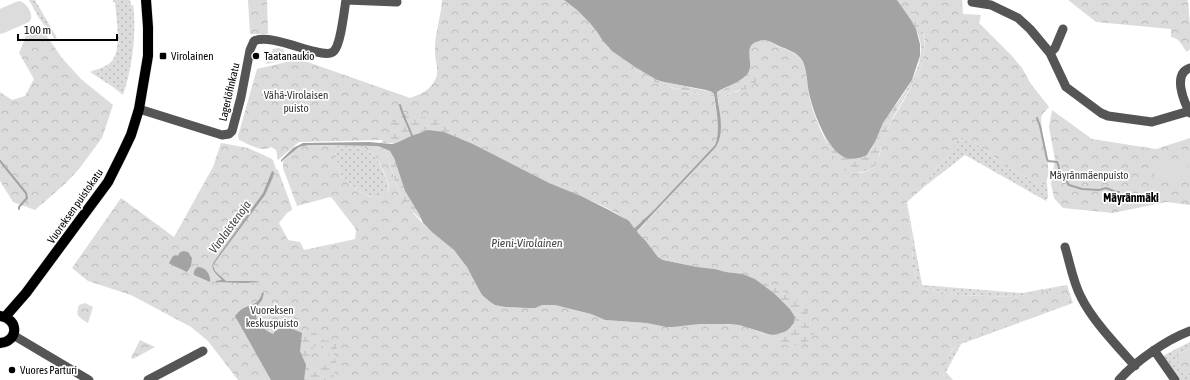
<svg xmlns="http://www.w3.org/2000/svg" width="1190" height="380" viewBox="0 0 1190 380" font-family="'Asap Condensed',sans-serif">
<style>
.grass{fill:url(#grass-dots)}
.forest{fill:url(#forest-crowns)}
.wetland{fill:url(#wetland-marsh);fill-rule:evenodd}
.pitch{fill:#dcdcdc}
.water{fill:#a3a3a3}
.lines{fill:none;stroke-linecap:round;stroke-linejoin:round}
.stream{stroke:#a3a3a3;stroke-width:2}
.major-casing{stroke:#dbdbdb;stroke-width:11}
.minor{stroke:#555;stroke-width:9}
.major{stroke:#000;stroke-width:10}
.poi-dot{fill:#000;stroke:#fff;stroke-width:1.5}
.labels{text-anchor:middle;stroke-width:3.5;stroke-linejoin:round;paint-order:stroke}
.poi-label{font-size:11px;fill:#000;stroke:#fff;text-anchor:start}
.street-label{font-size:11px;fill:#000;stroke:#fff}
.park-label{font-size:11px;fill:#333;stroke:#fff}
.neighbourhood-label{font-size:12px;font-weight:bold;fill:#000;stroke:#fff}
.water-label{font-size:12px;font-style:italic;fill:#444;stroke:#fff}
</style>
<defs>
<pattern id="grass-dots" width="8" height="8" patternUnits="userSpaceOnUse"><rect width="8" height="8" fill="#dcdcdc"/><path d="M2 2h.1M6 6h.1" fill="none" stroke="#bbb" stroke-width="1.8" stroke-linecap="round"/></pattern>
<pattern id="forest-crowns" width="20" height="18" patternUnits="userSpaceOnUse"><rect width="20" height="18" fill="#dcdcdc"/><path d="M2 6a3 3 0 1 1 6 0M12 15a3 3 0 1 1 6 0" fill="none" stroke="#bbb"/></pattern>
<pattern id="wetland-marsh" width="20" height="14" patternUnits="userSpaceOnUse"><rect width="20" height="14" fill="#dcdcdc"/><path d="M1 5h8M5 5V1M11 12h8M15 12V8" fill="none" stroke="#bbb"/></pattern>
</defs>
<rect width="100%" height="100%" fill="#fff"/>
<path class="grass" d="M29,0H35L57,38L55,39L39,18Z
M113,0H130L131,5H133C137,32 132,69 123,95L113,87L90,72C97,69 104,68 110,63C123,52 116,18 115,2H113Z
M961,138H967L972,141L1009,168L1040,185L1045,184L1047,182L1048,197L1046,201L965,155L924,187L932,173L947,158L956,142L958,140Z
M332,146H363C365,151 370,151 374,155C379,161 385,175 388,183C389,187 389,191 386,194C375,205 350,186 343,177C336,168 338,155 332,146Z
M907,202L922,285L1022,293L1067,285L1073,303L961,344L946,372L953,380H948C946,378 943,375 943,372C943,365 955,345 960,340L1070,298L1068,290L1013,297L959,295L925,289L920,287L917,283L913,267L912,260L913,250Z
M1190,342V349L1178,354L1189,372L1190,373V380H1178L1163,356L1174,350Z"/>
<path class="forest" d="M248,0H267L268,34H250Z
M442,0H564L577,10L589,22L608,47L628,62L635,67L636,70L651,80L673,88L706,96H714C716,109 721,133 715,145L654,210L638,226L634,228C616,206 575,196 550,184C524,171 498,157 473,144L470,138L299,142L278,160L276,150L271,147C262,153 248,144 239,140L238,136L257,69L299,59L410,98C421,94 429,91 435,80C440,71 435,62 435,53C434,35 441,18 442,0Z
M897,0H962L963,14L981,15L979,23L1011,55L1022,68L1031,84L1049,107C1047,109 1044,112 1042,115C1040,119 1042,126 1042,130C1044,144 1053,173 1045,184L1040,185L1009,168L972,141L967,138H961L958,140L947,158L932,173L924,187L907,202L913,250L912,260L913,267L917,283L920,287L925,289L959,295L1013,297L1064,288L1068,290L1070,298L1068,303L1038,316L960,340L951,352L943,371L944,376L948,380H238L208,341L191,327L131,295L88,281L72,268L121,198L174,237L213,167L221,143L248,148L270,158L273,160L276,169L278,170L292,208V210L287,213L279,223L288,240L300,242L304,250L355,239L356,231L355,228L332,198L330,197L297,206L283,168V161L299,147L309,145L332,146C337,153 337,164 340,172C345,183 368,200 380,197C386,195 389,192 389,186C388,179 379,160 374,155C370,151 365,151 363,146C371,145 380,144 386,151L396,184L402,197L413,213L425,226L449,245L464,261L471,274L478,288L482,295L489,301L505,307L514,308H531L542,305H555L591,314L605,320L647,323L666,327L708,323L739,325L760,332L776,342L789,345L805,342L810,339L812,322L809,316L804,308L798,302L781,291L768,284H761L755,279L743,274L726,272L715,269L697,267L663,260L658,257L645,240L637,232L716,147L721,127L718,97L725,96L733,92L739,91L757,76C753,66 743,51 754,43C758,40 762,40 766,40C771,41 775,45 780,47C787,50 796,52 801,59C807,67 808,90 810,100C817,126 829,151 846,171C852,175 869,173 874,167C877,163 878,158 880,153C882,144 885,135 889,127C903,97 929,70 924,35C923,29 906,9 901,3H898Z
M1068,0H1188L1190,26V49L1187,52L1186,51C1182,45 1179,38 1171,37V29L1096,22Z
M40,26L62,58L81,79L113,105L102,138L79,169L65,184L35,210L13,202L0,181V92L12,100L25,96L34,79L19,53L26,36Z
M1052,110L1092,139L1156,149L1190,138V205L1166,202L1113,213L1063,208L1054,198L1051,184L1055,160L1049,127Z
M85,303L93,307L88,323C79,317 75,317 79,305Z
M140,340L155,347L133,359L131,358Z
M1190,349V373C1183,370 1178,364 1176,357L1178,354Z"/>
<path class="wetland" d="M898,3C905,3 911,10 915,15C921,22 923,29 924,38C927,69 909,88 895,114C887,129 881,146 877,163C873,169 869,171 861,172C857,173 853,174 849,173C838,169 826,141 822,130C830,143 841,162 858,157C861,156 864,157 867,155C874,149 879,129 885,120C900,98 920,77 921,49C921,32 908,16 898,3Z
M750,59L757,76L756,82C749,90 742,89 733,92C727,94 724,98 718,97L717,92L726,88L749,69Z
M635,67L657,80L664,82L712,92H714V96H706L662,85L651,80L636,70Z
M404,114C413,116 423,116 431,119C442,122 471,133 473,144L444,132L412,135L396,143H381L392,122Z
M383,148L388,150L392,153L405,191L419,214L421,220L405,204L396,184L386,151Z
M765,283L768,284C781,290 795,297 804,308C809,314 815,325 814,333C812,344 793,346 785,345C775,343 768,337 760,332L773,335L788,330L794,323L795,317L790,309L775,294L761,284Z
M301,332H314L325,341L336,339L340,340V343L335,350L334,354L337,369L331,380H304C304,374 306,370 305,364C304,360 301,356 300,352C299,345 303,339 301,332ZM317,345C325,345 332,351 326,358C321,360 317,364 313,365L311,362C312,356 310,348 317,345Z"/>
<path class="pitch" d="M18,1C24,1 31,9 31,16C32,18 30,20 29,22L4,33L0,34V9Z
M279,48L284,50L285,60L266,64L273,49Z
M1186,159L1190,178L1156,184L1153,165Z"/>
<path class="water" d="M564,0H897L911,20L916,29L920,44V56L912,80L883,123L875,142L867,155C861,158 852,160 846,158C827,150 813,112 809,93C807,83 807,69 802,60C797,52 786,49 779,46C772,43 766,38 759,41C741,46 755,62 748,73C741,82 727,86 717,92C718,109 726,130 716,147L637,231L638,233L645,240L658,257L663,260L697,267L715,269L726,272L743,274L755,279L775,294L790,309L795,317L794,323L788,330L784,332L773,335L768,334L739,325L728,324H699L673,327H666L647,323L605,320L591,314L555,305H542L535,308H527L505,307L495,305L489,301L482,295L478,288L467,267L454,250L432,232L423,223L419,214L405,191L394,158L390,151L378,146L309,145L299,147L281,162V160L293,148L303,143L369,142L392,144L396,143L409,137L428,130L444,132L473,144L549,183L581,196L609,210L629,221L634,228L636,227L654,210L715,145C721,132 716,108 714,94L712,92L706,90L664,82L657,80L635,67L612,51L603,41L597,32L589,22L577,10Z
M272,171L274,172L273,177L265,195L213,265L215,271L226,281H260L247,283L216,282V281L222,280C217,274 211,272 213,263L263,193Z
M183,251L188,252L192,258L191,266L187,272L170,264L169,263L173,256L176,255L178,256L179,253Z
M198,267C206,267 211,275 210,282L194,275C193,273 195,268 198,267Z
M262,293H264L262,300L255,309C255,321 263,330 273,334C281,324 291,328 302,333L300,351L306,365L304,380H271L235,316C237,314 239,311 242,309C251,304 259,305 262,293Z"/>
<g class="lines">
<path class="stream" d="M400,105C403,117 408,124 412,136
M1037,118L1040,126L1047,159L1048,161L1057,162C1059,166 1059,169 1060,173C1063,177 1066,178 1069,185L1082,189L1099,190L1106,188L1116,192H1119
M0,161L26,193L27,198L19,207V209"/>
<g class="major-casing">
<path id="major" d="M0,316C20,319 18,342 0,343
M5,317L26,293L108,182L122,154L131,135L139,109L148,56V27L146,0"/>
</g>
<path class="minor" d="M346,0L397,2
M972,2L991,5L1018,18L1030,29L1050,53L1066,87L1101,113L1108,116L1152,122L1189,111
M1050,53L1055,48L1063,29
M1190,68C1172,74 1184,102 1190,113
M139,109L222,135L229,134L232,131L241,97L250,50L254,41C274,32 324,62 334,51C341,44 344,11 346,0
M1065,247C1070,263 1073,282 1081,297C1092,320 1118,347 1135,366
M13,335L89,380
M1154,350L1175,380
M148,380L203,351
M1119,380C1136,361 1166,340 1190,331"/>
<use href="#major" class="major"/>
</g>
<g class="poi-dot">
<rect x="159" y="52" width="8" height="8" rx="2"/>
<circle cx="256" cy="56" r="4"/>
<circle cx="12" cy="370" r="4"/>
</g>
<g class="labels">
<g class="poi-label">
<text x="171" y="60">Virolainen</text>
<text x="264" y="60">Taatanaukio</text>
<text x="20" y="374">Vuores Parturi</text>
</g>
<g class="street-label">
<text transform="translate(229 92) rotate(-77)" y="4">Lagerlöfinkatu</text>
<text transform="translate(75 206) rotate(-55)" y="4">Vuoreksen puistokatu</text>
</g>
<g class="park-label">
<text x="296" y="99">Vähä-Virolaisen<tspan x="296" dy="13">puisto</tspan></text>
<text x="1089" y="179">Mäyränmäenpuisto</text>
<text x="272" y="314">Vuoreksen<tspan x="272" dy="13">keskuspuisto</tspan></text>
</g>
<g class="neighbourhood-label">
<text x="1131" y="202">Mäyränmäki</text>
</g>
<g class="water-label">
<text transform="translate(230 227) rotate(-54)" y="4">Virolaistenoja</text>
<text x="527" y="247">Pieni-Virolainen</text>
</g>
</g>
<path d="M18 34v6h99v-6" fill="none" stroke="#000000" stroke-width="2"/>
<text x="24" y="34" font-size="12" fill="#000000" stroke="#ffffff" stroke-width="3" paint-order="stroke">100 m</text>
</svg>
